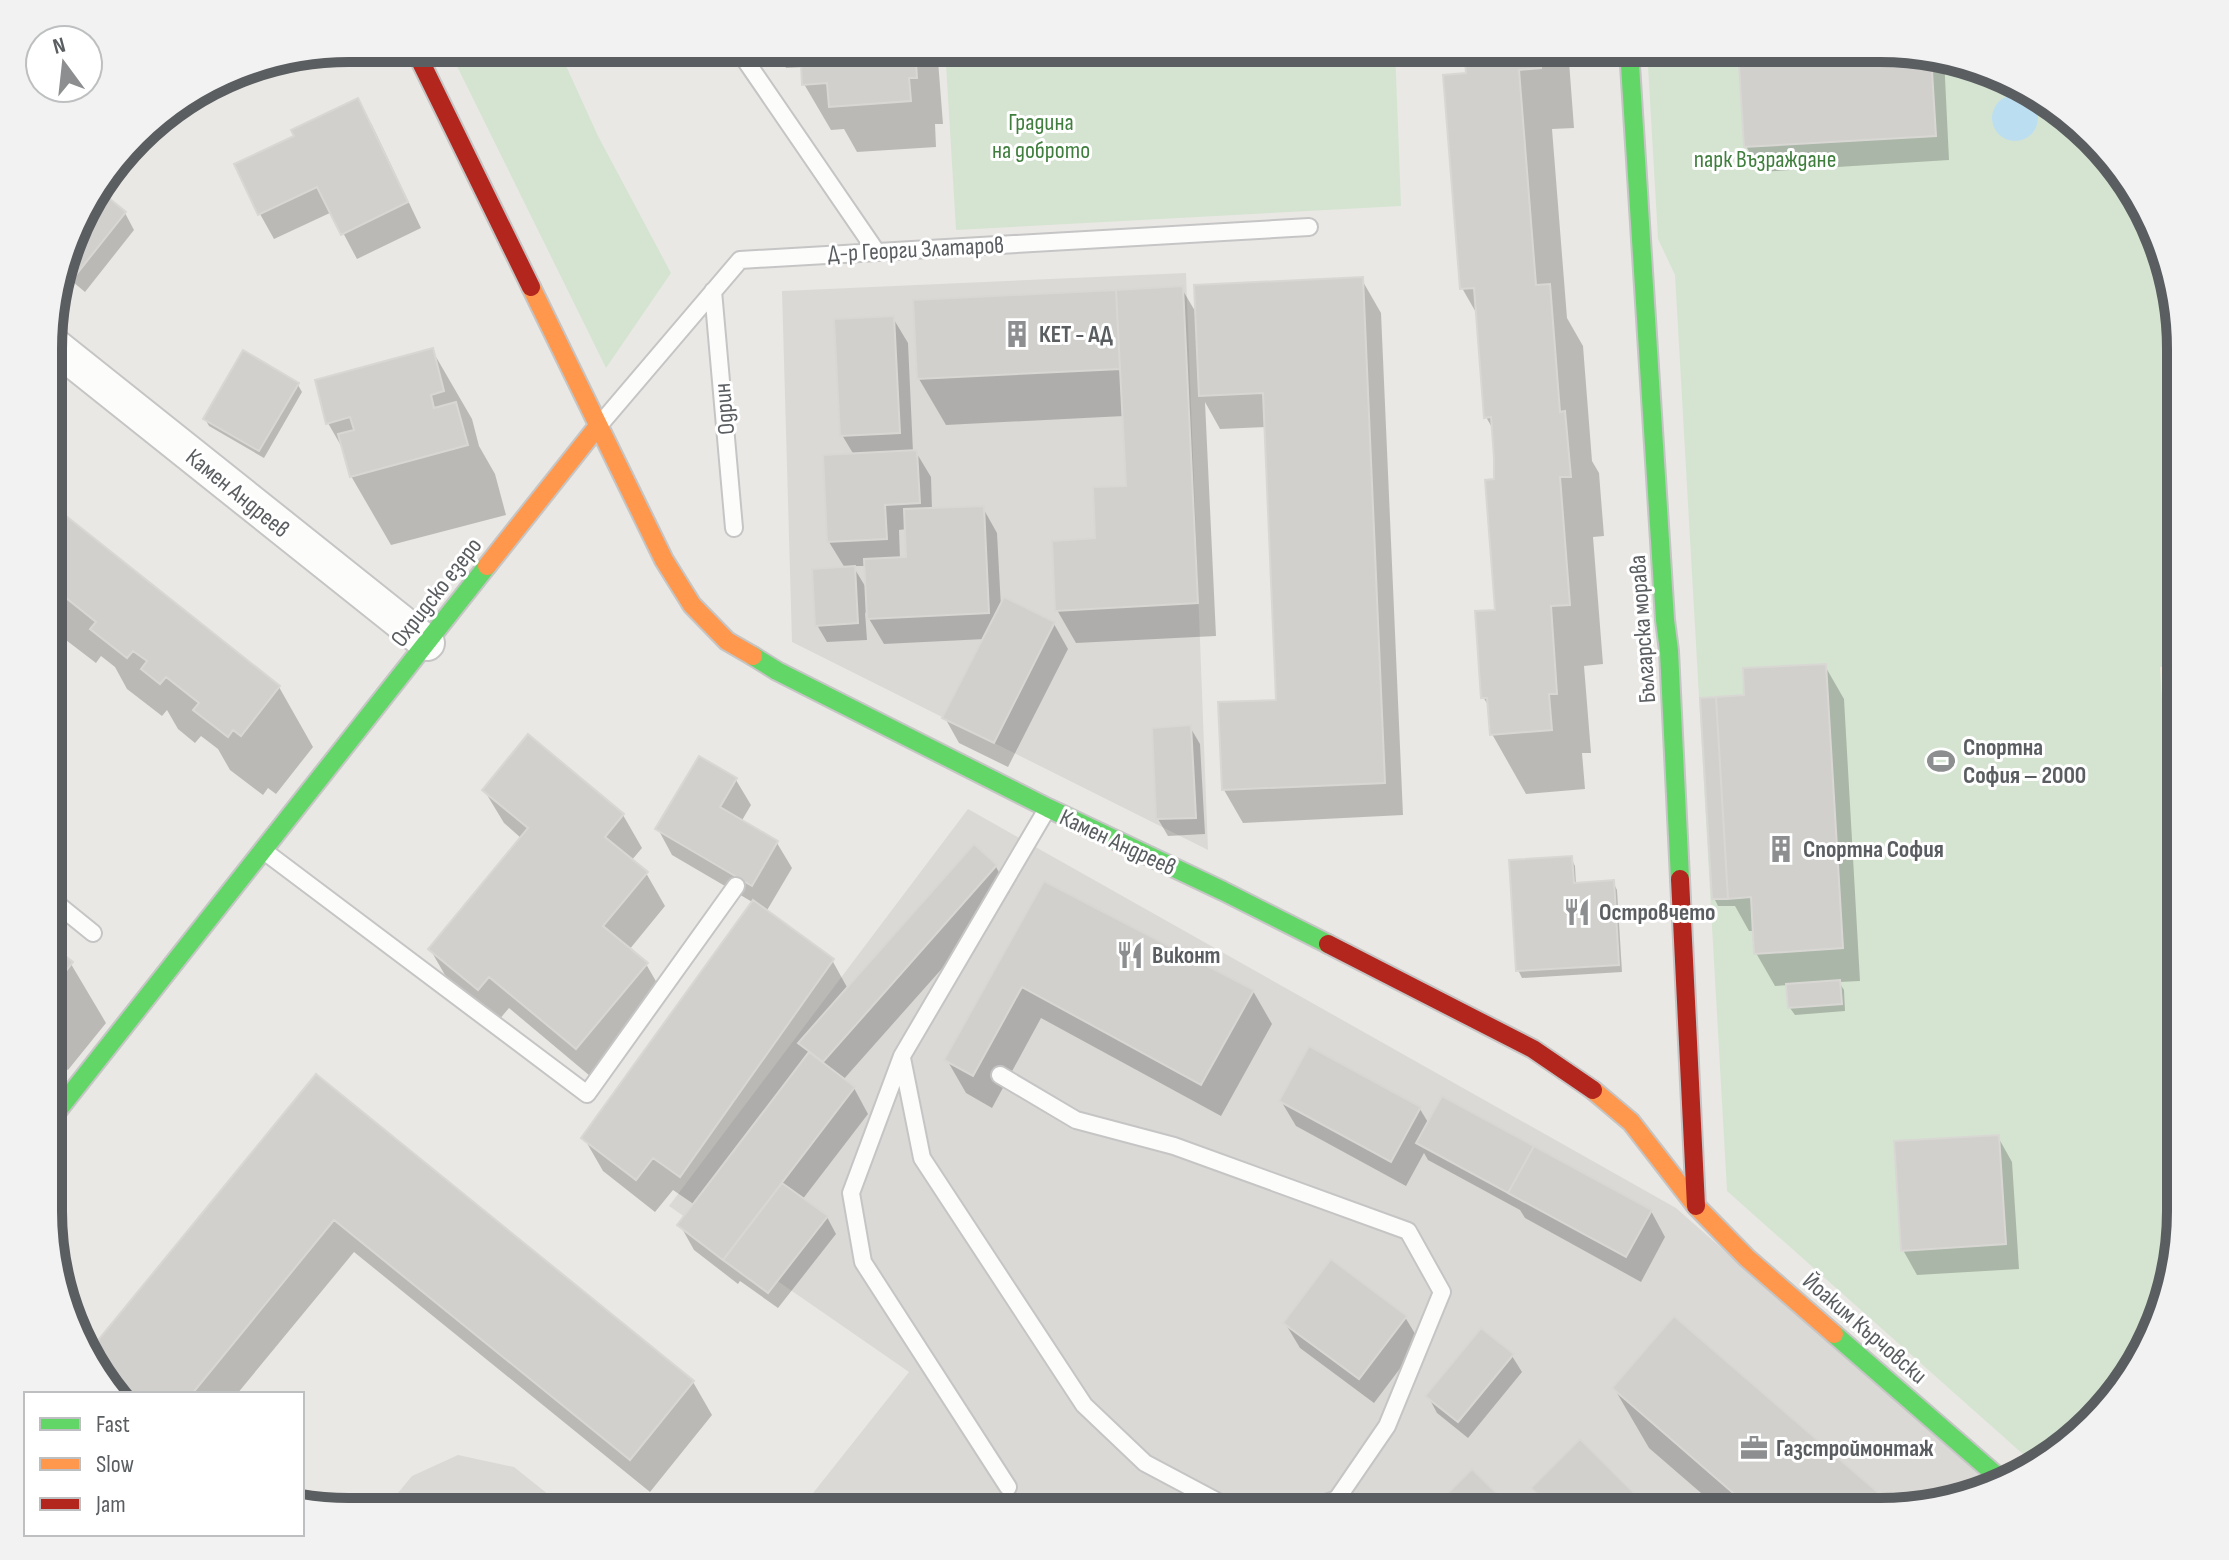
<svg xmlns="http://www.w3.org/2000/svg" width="2229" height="1560" viewBox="0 0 2229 1560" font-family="'Sofia Sans Condensed',sans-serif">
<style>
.industrial{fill:#dbd9d6}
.green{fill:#d5e4d1}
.sand{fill:#f1eadb}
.water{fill:#bcdef1}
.shadow{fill:#0003;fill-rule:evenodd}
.building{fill:#d1d0cd;stroke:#d9d7d4;stroke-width:2}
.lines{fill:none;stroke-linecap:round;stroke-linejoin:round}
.lane-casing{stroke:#c6c5c5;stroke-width:20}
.street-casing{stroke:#c6c5c5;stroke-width:38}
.fast-casing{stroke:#c5c5c5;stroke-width:22}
.slow-casing{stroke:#c5c5c5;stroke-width:22}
.jam-casing{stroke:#c5c5c5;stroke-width:22}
.lane{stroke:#fcfcfb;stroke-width:16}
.street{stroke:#fcfcfb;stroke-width:34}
.fast{stroke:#63d668;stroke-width:18}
.slow{stroke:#ff974d;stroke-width:18}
.jam{stroke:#b3261e;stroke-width:18}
.labels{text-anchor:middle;stroke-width:6;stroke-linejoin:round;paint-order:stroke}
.park-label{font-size:24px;fill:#3f7e3d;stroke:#fff}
.street-label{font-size:24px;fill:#5a5e61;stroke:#fff}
.poi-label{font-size:24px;font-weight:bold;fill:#5a5e61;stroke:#fff;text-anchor:start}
.rim{fill:none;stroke:#5a5e61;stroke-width:10}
</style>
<rect width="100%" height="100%" fill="#eae8e4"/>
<path class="industrial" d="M1186,273L1208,850L792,642L782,291Z
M968,809L1676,1208L1992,1486L1880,1512H798L909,1372L669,1206Z
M458,1455L514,1467L569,1511H383L412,1476Z"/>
<path class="green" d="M448,48H558L598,136L671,273L606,368Z
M945,48H1395L1401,206L956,230Z
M1647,49H1899L1977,64L2063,110L2141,199L2180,330V1230L2165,1308L2119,1394L2034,1464L1727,1191L1675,275L1658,239Z"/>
<path class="sand" d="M2180,666V896L2174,897L2160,667Z"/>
<path class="water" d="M1992 118a23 23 0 1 1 46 0a23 23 0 1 1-46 0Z"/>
<path class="shadow" d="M775,48H937L943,124H935L936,147L857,152L844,129L831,130L804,84L803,67L786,68Z
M1466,48H1568L1574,128L1552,129L1567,318L1583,346L1592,461L1599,473L1604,536L1593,537L1603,664L1584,666L1591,753H1582L1585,789L1526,794L1492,734L1490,708L1483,697L1497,612L1496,481L1494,431L1486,417L1478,316L1462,288L1468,74Z
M1740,49H1899L1944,57L1949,160L1760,172L1746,146Z
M357,100L372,125L421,228L357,259L332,212L274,239L260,214Z
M97,192L125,213L134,230L85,292L62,273L79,216Z
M1362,280L1381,313L1403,815L1243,823L1224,790L1278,702L1266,427L1220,429L1205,402L1216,636L1076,643L1057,610L1128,488L1124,416L946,425L919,379L915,302L1182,289L1198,316Z
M893,318L908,343L913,452H916L931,477L932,510L983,508L997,533L1001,607L1054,624L1068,649L1008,767L959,743L945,718L985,639L884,644L865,612L867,640L827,642L817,625L845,568L829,542L854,455L842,435ZM907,529L908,559H900L899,530ZM853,566H867L868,591Z
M432,350L472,419L479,446L495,474L506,515L391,545L351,476L344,451L328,423Z
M298,385L302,392L264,458L209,426L205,419Z
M51,507L279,687L313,747L276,794L268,788L263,795L230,770L218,749L201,736L195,743L178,729L167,710L162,716L127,689L115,667L101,656L96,663L62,637L51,616Z
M1825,666L1844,699L1860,981L1839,982L1844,990L1845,1011L1795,1015L1790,1008L1789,985L1775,986L1756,953L1755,931H1749L1735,906H1718L1714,898L1746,697Z
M1190,727L1200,744L1205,834L1168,836L1158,819Z
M736,780L751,805L741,822L777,843L792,868L766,912L832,960L848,989L974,847L996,867L1010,892L843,1080L854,1088L868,1114L802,1200L827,1217L836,1234L778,1308L740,1281L738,1284L694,1250L680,1225L695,1205L673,1190L655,1212L603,1171L584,1138L754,903L672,855L658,829Z
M484,790L623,815L642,848L631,861L646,873L665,906L629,950L646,964L665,997L596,1081L509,1008L498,1021L449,982L430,949L521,838L504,823Z
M1571,858L1575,866L1576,885L1613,882L1617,890L1622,972L1522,978L1518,970Z
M1044,884L1253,991L1272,1024L1221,1116L1041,1018L992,1108L966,1093L947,1060Z
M51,948L71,964L106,1023L68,1070L52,1058L51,1060Z
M316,1077L693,1382L712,1415L650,1492L354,1252L237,1394H117Z
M1281,1101L1420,1109L1429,1124L1651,1211L1665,1237L1641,1282L1525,1218L1520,1210L1428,1160L1424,1153L1406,1186L1296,1126Z
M1998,1137L2012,1162L2019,1269L1917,1275L1903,1250Z
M1405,1317L1420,1342L1374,1403L1300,1348L1285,1323Z
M1675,1319L1894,1509L1880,1512H1723L1649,1448L1614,1388Z
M1512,1356L1522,1372L1468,1438L1437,1413L1428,1396Z
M1533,1489L1650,1512H1547Z"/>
<path class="building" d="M800,48H915L917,78H909L911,101L829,107L827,83L802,85Z
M1464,48H1540L1541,68L1519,70L1536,285L1550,284L1560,412L1565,411L1571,477H1560L1570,605L1551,606L1557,694H1549L1552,730L1490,735L1487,698H1481L1475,611L1495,610L1485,480L1494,479V458L1491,417L1484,418L1474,288L1460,289L1443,75L1466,73Z
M1738,49H1899L1931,55L1936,136L1744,147Z
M358,98L408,202L341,235L317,187L258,215L234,164L294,136L291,130Z
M99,190L126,212L75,276L64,267L79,216Z
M1363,277L1385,783L1222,790L1218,702L1276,700L1263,393L1199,396L1194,285Z
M1183,286L1198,603L1055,611L1052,541L1095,538L1093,487L1126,486L1116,290Z
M1116,290L1120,369L917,379L913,300Z
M894,316L900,433L840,436L834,319Z
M433,348L444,391L431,395L434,408L456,402L468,445L350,477L338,434L354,430L350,417L326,424L315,380Z
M243,350L299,383L259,451L203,419Z
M917,450L920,503L885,505L887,539L827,542L823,455Z
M51,504L280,686L241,736L233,730L228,737L193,710L199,703L166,677L160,684L141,669L147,661L133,651L127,658L90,629L96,622L66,598L60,605L51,597Z
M984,506L989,613L867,619L864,559L906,557L904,509Z
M855,566L858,623L815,626L812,569Z
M1004,597L1055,622L994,743L942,718Z
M1826,664L1843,948L1754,954L1751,897L1728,899L1716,697L1744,695L1743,668Z
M1716,697L1728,899H1712L1700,698Z
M1191,725L1196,818L1156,819L1152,728Z
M528,734L624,814L605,837L648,872L603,926L648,963L576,1049L489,977L478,990L428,949L528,828L482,790Z
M699,756L737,778L720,807L778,841L752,886L655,829Z
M974,844L997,865L823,1062L798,1043Z
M1572,856L1574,883L1614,880L1619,965L1516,971L1509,860Z
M1044,881L1254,990L1201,1085L1022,987L973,1076L944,1060Z
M753,900L834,959L680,1177L653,1158L636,1180L581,1138Z
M51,945L73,962L51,990Z
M1840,980L1842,1004L1788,1008L1786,984Z
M1309,1046L1421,1107L1391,1162L1279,1101Z
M809,1052L855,1087L723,1260L677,1225Z
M316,1074L694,1381L630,1460L334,1220L192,1394H117L88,1361L86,1355Z
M1442,1096L1534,1146L1508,1193L1416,1143Z
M1999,1135L2006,1244L1901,1251L1894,1141Z
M1534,1146L1652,1210L1626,1257L1508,1193Z
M782,1183L828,1216L768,1293L723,1260Z
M1331,1259L1407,1316L1359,1379L1283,1323Z
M1674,1316L1896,1508L1880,1512H1755L1612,1388Z
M1481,1328L1514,1354L1458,1422L1425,1396Z
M1580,1439L1653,1512H1555L1531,1488Z
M1472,1469L1516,1512H1436L1433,1508Z"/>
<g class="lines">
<g class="lane-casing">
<path id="lane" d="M737,48L876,251
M713,291L734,528
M602,422L740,260L1309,227
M264,851L587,1094L736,886
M51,899L93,933
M902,1058L922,1158L1084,1405L1145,1463L1224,1505L1245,1512
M1000,1075L1076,1120L1174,1146L1408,1231L1442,1292L1387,1426L1337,1499L1301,1512
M1008,1487L863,1262L851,1193L902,1056L1047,809"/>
</g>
<g class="street-casing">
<path id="street" d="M51,343L427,643"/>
</g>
<g class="fast-casing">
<path id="fast" d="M1629,49L1665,620L1669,651L1680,879
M753,656L777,671L1048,808L1223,891L1328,944
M51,1119L487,566
M1834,1334L2005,1483"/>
</g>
<g class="slow-casing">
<path id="slow" d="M531,287L664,560L692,605L727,641L753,656
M487,566L598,426
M1593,1090L1631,1122L1696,1206L1747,1258L1834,1334"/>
</g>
<g class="jam-casing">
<path id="jam" d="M414,48L531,287
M1680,879L1696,1206
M1328,944L1533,1049L1593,1090"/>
</g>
<use href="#lane" class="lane"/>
<use href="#street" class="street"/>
<use href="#fast" class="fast"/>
<use href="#slow" class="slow"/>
<use href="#jam" class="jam"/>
</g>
<defs>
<g id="building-bare" transform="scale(2.16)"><path d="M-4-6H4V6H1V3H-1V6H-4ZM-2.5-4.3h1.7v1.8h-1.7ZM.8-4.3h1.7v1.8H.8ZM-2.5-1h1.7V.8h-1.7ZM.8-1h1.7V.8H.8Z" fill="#8c8e8f" stroke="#fff" stroke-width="2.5" paint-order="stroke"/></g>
<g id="stadium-bare" transform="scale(2.16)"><path d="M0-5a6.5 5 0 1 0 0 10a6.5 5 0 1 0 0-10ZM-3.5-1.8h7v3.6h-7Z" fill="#8c8e8f" stroke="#fff" stroke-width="2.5" paint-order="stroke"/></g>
<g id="restaurant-bare" transform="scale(2.16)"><path d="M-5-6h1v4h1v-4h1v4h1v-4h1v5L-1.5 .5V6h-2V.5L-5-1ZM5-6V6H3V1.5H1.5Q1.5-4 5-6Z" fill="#8c8e8f" stroke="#fff" stroke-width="2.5" paint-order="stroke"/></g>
<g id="office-bare" transform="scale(2.16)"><path d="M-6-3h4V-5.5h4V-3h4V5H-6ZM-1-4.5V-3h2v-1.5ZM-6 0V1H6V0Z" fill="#8c8e8f" stroke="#fff" stroke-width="2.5" paint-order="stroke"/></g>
</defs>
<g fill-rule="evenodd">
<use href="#building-bare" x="1017" y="334"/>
<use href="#stadium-bare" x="1941" y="761"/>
<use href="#building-bare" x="1781" y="849"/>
<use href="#restaurant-bare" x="1577" y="912"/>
<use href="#restaurant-bare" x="1130" y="955"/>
<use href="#office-bare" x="1754" y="1448"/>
</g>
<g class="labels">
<g class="park-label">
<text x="1041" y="130">Градина<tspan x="1041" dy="28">на доброто</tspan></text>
<text x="1765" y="167">парк Възраждане</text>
</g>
<g class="street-label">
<text transform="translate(916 249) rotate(-3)" y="8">Д-р Георги Златаров</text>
<text transform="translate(724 409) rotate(-95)" y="8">Одрин</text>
<text transform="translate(238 493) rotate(39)" y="8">Камен Андреев</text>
<text transform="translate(436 592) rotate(-52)" y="8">Охридско езеро</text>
<text transform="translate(1642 629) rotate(-94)" y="8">Българска морава</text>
<text transform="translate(1118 842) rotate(25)" y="8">Камен Андреев</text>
<text transform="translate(1865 1328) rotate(41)" y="8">Йоаким Кърчовски</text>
</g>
<g class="poi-label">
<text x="1039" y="342">КЕТ - АД</text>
<text x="1963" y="755">Спортна<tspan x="1963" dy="28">София – 2000</tspan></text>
<text x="1803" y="857">Спортна София</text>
<text x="1599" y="920">Островчето</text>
<text x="1152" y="963">Виконт</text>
<text x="1776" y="1456">Газстроймонтаж</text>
</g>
</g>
<path d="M0 0H2229V1560H0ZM349 62H1880A287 287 0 0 1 2167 349V1211A287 287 0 0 1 1880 1498H349A287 287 0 0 1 62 1211V349A287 287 0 0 1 349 62Z" fill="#f2f2f2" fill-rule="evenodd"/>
<path class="rim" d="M349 62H1880A287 287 0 0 1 2167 349V1211A287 287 0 0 1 1880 1498H349A287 287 0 0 1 62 1211V349A287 287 0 0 1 349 62Z"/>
<rect x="24" y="1392" width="280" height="144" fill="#ffffff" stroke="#bdbfc0" stroke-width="2"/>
<rect x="40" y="1418" width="40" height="12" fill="#63d668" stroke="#bdbfc0" stroke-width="2"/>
<text x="96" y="1432" font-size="24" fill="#5a5e61">Fast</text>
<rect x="40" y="1458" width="40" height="12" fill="#ff974d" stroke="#bdbfc0" stroke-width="2"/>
<text x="96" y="1472" font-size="24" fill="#5a5e61">Slow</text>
<rect x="40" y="1498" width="40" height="12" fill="#b3261e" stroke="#bdbfc0" stroke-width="2"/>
<text x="96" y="1512" font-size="24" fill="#5a5e61">Jam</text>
<g transform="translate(64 64) rotate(345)"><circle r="38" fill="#ffffff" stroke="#bdbfc0" stroke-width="2"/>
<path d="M0-6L14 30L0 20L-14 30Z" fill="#8c8e8f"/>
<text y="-12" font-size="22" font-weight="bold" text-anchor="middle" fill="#5a5e61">N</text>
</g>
</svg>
